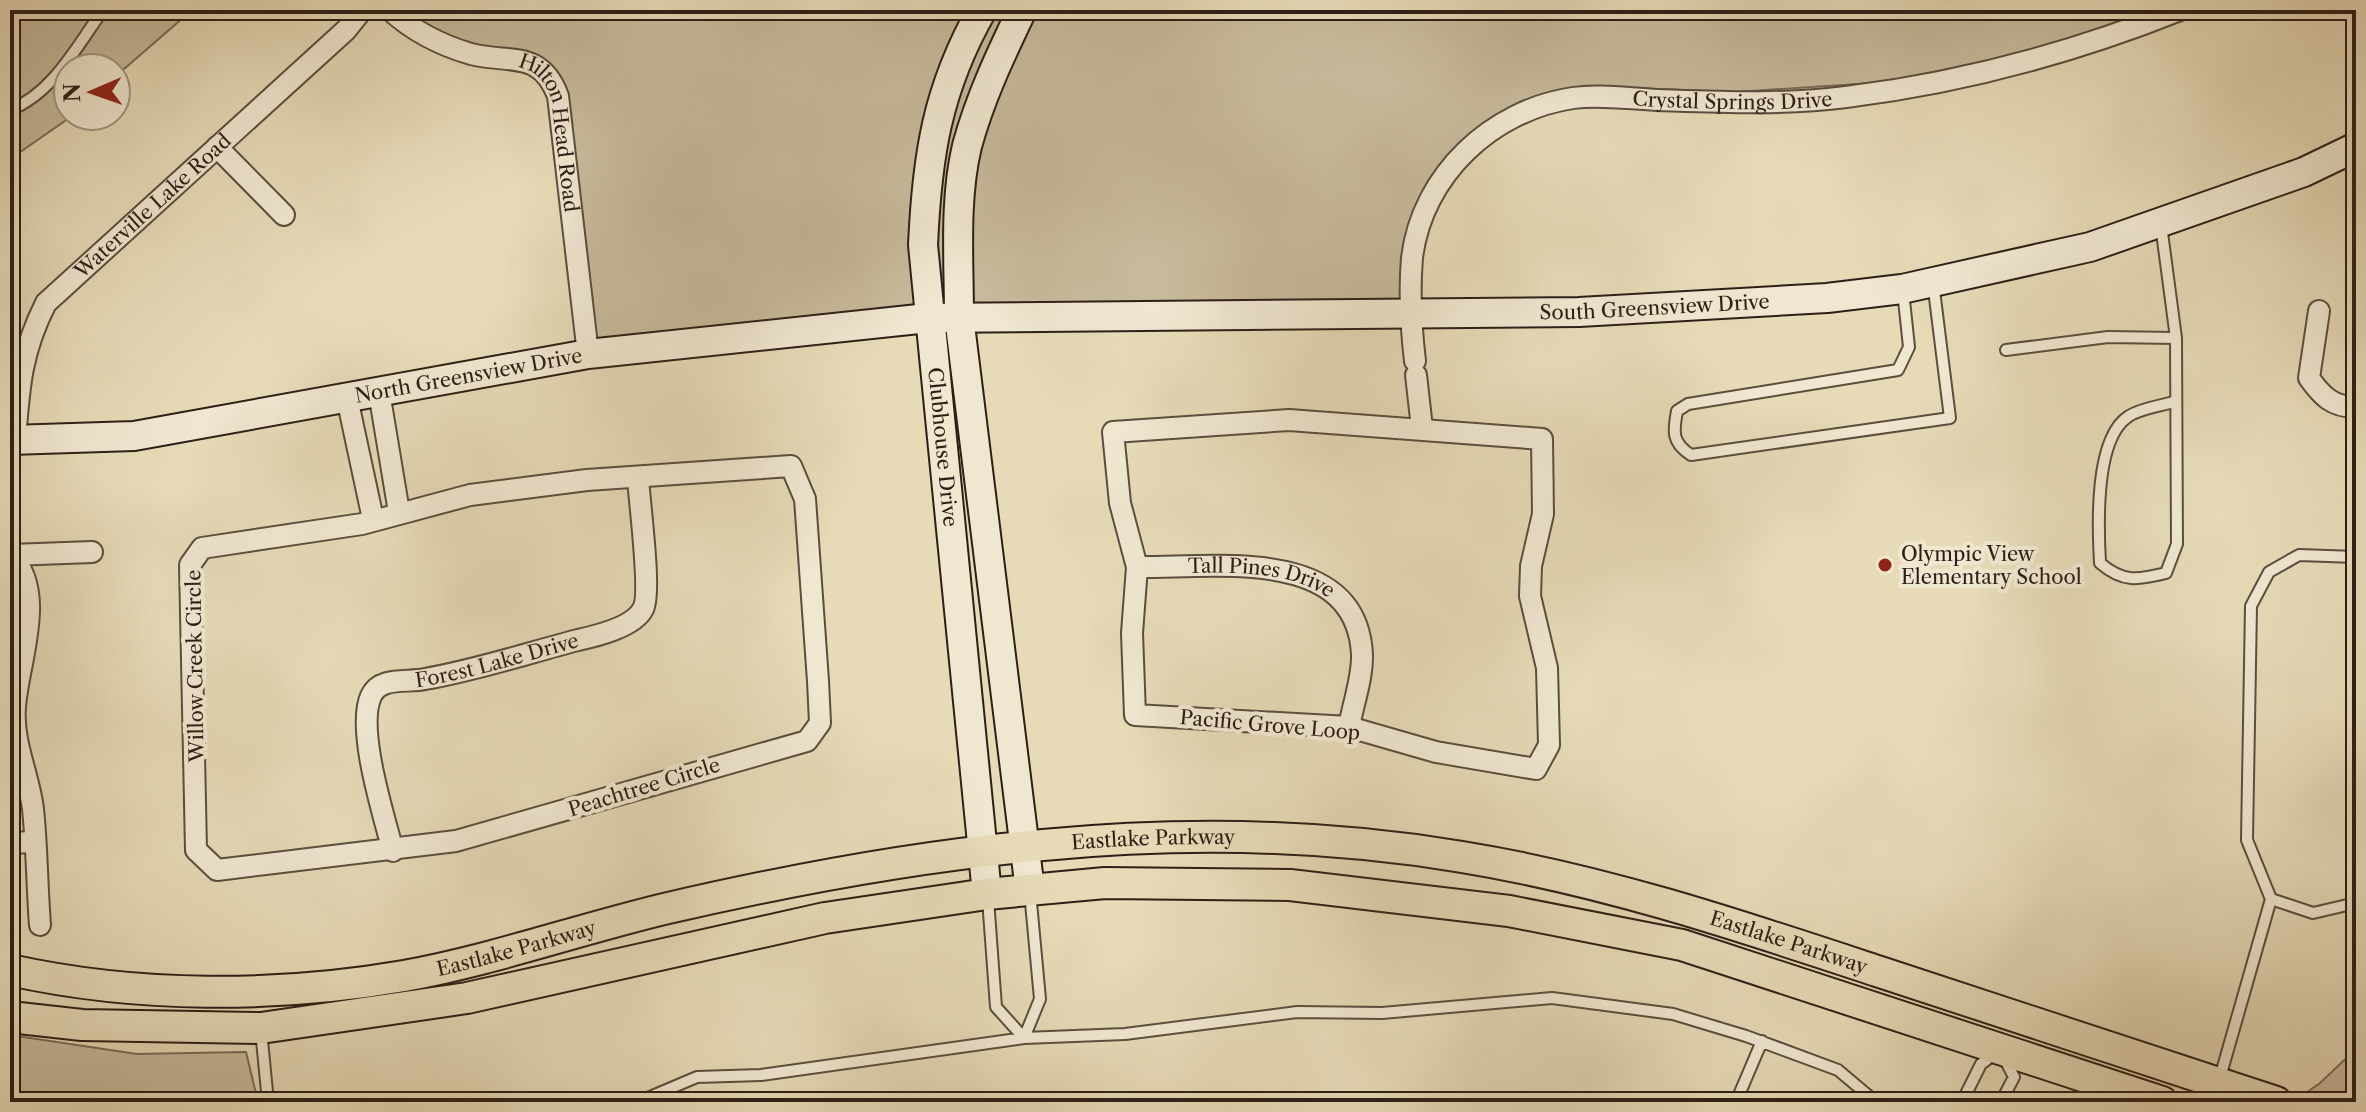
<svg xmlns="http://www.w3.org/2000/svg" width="2366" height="1112" viewBox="0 0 2366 1112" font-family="'Libre Caslon Text',serif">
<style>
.green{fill:#c7ba9c;stroke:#7a6c5a;stroke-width:2}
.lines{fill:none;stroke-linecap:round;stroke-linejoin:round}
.lane-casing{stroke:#5b4e3f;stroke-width:14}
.street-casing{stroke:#5b4e3f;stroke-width:24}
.secondary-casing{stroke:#2d1f17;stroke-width:32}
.primary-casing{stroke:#2d1f17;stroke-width:34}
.lane{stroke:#efe7d0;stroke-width:10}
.street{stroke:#efe7d0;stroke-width:20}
.secondary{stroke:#efe7d0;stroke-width:28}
.primary{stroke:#e6dab7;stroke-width:30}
.poi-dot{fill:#8f2418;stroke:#efe7d0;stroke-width:3}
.labels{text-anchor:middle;stroke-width:8;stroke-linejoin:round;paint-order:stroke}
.street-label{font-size:20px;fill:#2d1f17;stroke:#efe7d0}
.poi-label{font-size:20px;fill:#2d1f17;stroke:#efe7d0;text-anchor:start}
</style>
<rect width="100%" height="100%" fill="#e6dab7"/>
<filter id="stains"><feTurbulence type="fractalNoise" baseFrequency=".0025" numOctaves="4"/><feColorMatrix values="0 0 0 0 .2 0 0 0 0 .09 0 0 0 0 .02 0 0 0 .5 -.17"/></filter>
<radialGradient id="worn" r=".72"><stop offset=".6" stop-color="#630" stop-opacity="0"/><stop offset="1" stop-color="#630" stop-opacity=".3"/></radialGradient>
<path class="green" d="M10,10H192L116,76V68H68V116H72L10,159Z
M398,10H2154L2036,50L1887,82L1735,92L1604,87L1470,139L1416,243L1420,304L1013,310L588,357L558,85L532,55L468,43L435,32Z
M10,1035L137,1054L246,1052L258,1102H10Z
M2356,1049V1102H2293L2320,1083Z"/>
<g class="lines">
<g class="lane-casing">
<path id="lane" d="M10,110C53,93 77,46 103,10
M1903,291L1909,347L1898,370L1688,404L1677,411C1673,432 1672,443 1691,455L1950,418L1933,282
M2176,338L2177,544L2166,573C2138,580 2123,583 2100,563C2098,527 2094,438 2129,416C2141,408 2162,406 2176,401
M2006,350L2108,337L2176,338L2161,225
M988,899L996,1007L1024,1038L1040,999L1030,892
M2271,899L2313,913L2356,903
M261,1030L268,1102
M2219,1081L2271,899L2247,840L2251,606L2269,572L2299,555L2356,557
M638,1102L697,1077L761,1075L1024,1038L1125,1034L1297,1012L1382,1013L1552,998L1673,1014L1746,1036L1838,1070L1876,1102
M1736,1102L1762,1041
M1962,1102L1981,1064L2000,1050L2014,1077L2001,1102"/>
</g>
<g class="street-casing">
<g id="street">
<path id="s1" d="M390,10C413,31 440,45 471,54C510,64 540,49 558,96L588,354"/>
<path d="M217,147L284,215"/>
<path d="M2319,311L2309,378C2322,396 2332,407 2356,407"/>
<path id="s2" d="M1415,361C1411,327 1409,293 1412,258C1422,175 1492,110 1573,98C1600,94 1630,99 1658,100C1720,102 1784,105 1846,97C1961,83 2072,53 2180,10"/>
<path d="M1416,375L1422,428"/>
<path d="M379,392L399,512"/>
<path d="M347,398L373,519"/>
<path d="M1289,420L1542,439L1543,514L1531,566L1530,596L1547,668L1549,745L1536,769L1436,752L1349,727L1135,715L1132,633L1137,567L1120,503L1113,432Z"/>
<path id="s3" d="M10,446L15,441C19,387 21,352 46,303L346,30L362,10"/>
<path d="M791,466L805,499L818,681L820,723L807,741L456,841L217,870L196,850L190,565L202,548L362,524L470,495L587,480Z"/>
<path d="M10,555C48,592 18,662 15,707C12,742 29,775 33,809C37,847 37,887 40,925"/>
<path d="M11,555L92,552"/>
<path id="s4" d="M1137,567C1213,568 1356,545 1362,654C1363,677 1353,704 1349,727"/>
<path d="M10,843L33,842"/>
<path id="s5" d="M393,851C384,816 356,729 371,696C380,676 407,683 425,679C477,670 528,653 578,640C596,636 634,627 643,609C652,593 639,501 638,477"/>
</g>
</g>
<g class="secondary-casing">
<g id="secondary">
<path id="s6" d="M982,10C937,89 927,156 923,245L987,894"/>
<path d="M1022,10C1001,54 980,98 967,146C954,200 959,261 959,317L1030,890"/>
<path id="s7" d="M10,440L134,436L588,354L928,318L1579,312L1827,298L1902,289L2090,247L2304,172L2356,147"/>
</g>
</g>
<g class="primary-casing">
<g id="primary">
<path id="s8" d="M10,970C137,998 276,998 404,976C492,960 577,930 664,909C789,880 915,856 1043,845C1180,832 1325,834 1462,857C1604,880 1741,926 1877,971C2010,1014 2143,1058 2276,1102"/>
<path d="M10,1017L82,1025L261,1028L467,998L825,918L987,894L1105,883L1290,885L1509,911L1682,945L2162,1102"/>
</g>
</g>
<use href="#lane" class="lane"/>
<use href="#street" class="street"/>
<use href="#secondary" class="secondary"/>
<use href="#primary" class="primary"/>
</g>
<circle class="poi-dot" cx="1885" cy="565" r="8"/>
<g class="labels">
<g class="street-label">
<text dy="7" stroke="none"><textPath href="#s2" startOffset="506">Crystal Springs Drive</textPath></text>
<text dy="7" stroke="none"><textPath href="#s1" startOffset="228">Hilton Head Road</textPath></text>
<text dy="7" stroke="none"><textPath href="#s3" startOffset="294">Waterville Lake Road</textPath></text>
<text dy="7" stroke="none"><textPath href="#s7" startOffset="1654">South Greensview Drive</textPath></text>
<text dy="7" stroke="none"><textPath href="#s7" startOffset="464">North Greensview Drive</textPath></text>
<text dy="7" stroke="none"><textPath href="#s6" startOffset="448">Clubhouse Drive</textPath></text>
<text dy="7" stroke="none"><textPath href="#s4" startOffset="126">Tall Pines Drive</textPath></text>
<text dy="7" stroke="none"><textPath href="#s5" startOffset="292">Forest Lake Drive</textPath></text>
<text transform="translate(195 666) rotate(-91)" y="7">Willow Creek Circle</text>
<text transform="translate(1270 725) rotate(5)" y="7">Pacific Grove Loop</text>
<text transform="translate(644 787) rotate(-17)" y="7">Peachtree Circle</text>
<text dy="7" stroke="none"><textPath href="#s8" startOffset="1160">Eastlake Parkway</textPath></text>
<text dy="7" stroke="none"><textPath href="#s8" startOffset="1808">Eastlake Parkway</textPath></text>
<text dy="7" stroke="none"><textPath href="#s8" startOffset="512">Eastlake Parkway</textPath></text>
</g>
<g class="poi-label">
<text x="1901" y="561">Olympic View<tspan x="1901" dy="23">Elementary School</tspan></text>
</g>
</g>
<rect width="2366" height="1112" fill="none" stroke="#e6dab7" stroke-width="40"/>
<rect x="12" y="12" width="2342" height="1088" fill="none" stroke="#2d1f17" stroke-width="4"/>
<rect x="20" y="20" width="2326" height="1072" fill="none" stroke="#2d1f17" stroke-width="2"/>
<g transform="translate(92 92) rotate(268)"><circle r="38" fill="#efe7d0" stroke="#a19786" stroke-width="2"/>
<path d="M0-6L14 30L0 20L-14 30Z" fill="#8f2418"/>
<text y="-12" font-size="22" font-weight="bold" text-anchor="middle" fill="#2d1f17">N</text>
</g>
<rect width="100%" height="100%" filter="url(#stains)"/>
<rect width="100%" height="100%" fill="url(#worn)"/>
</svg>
